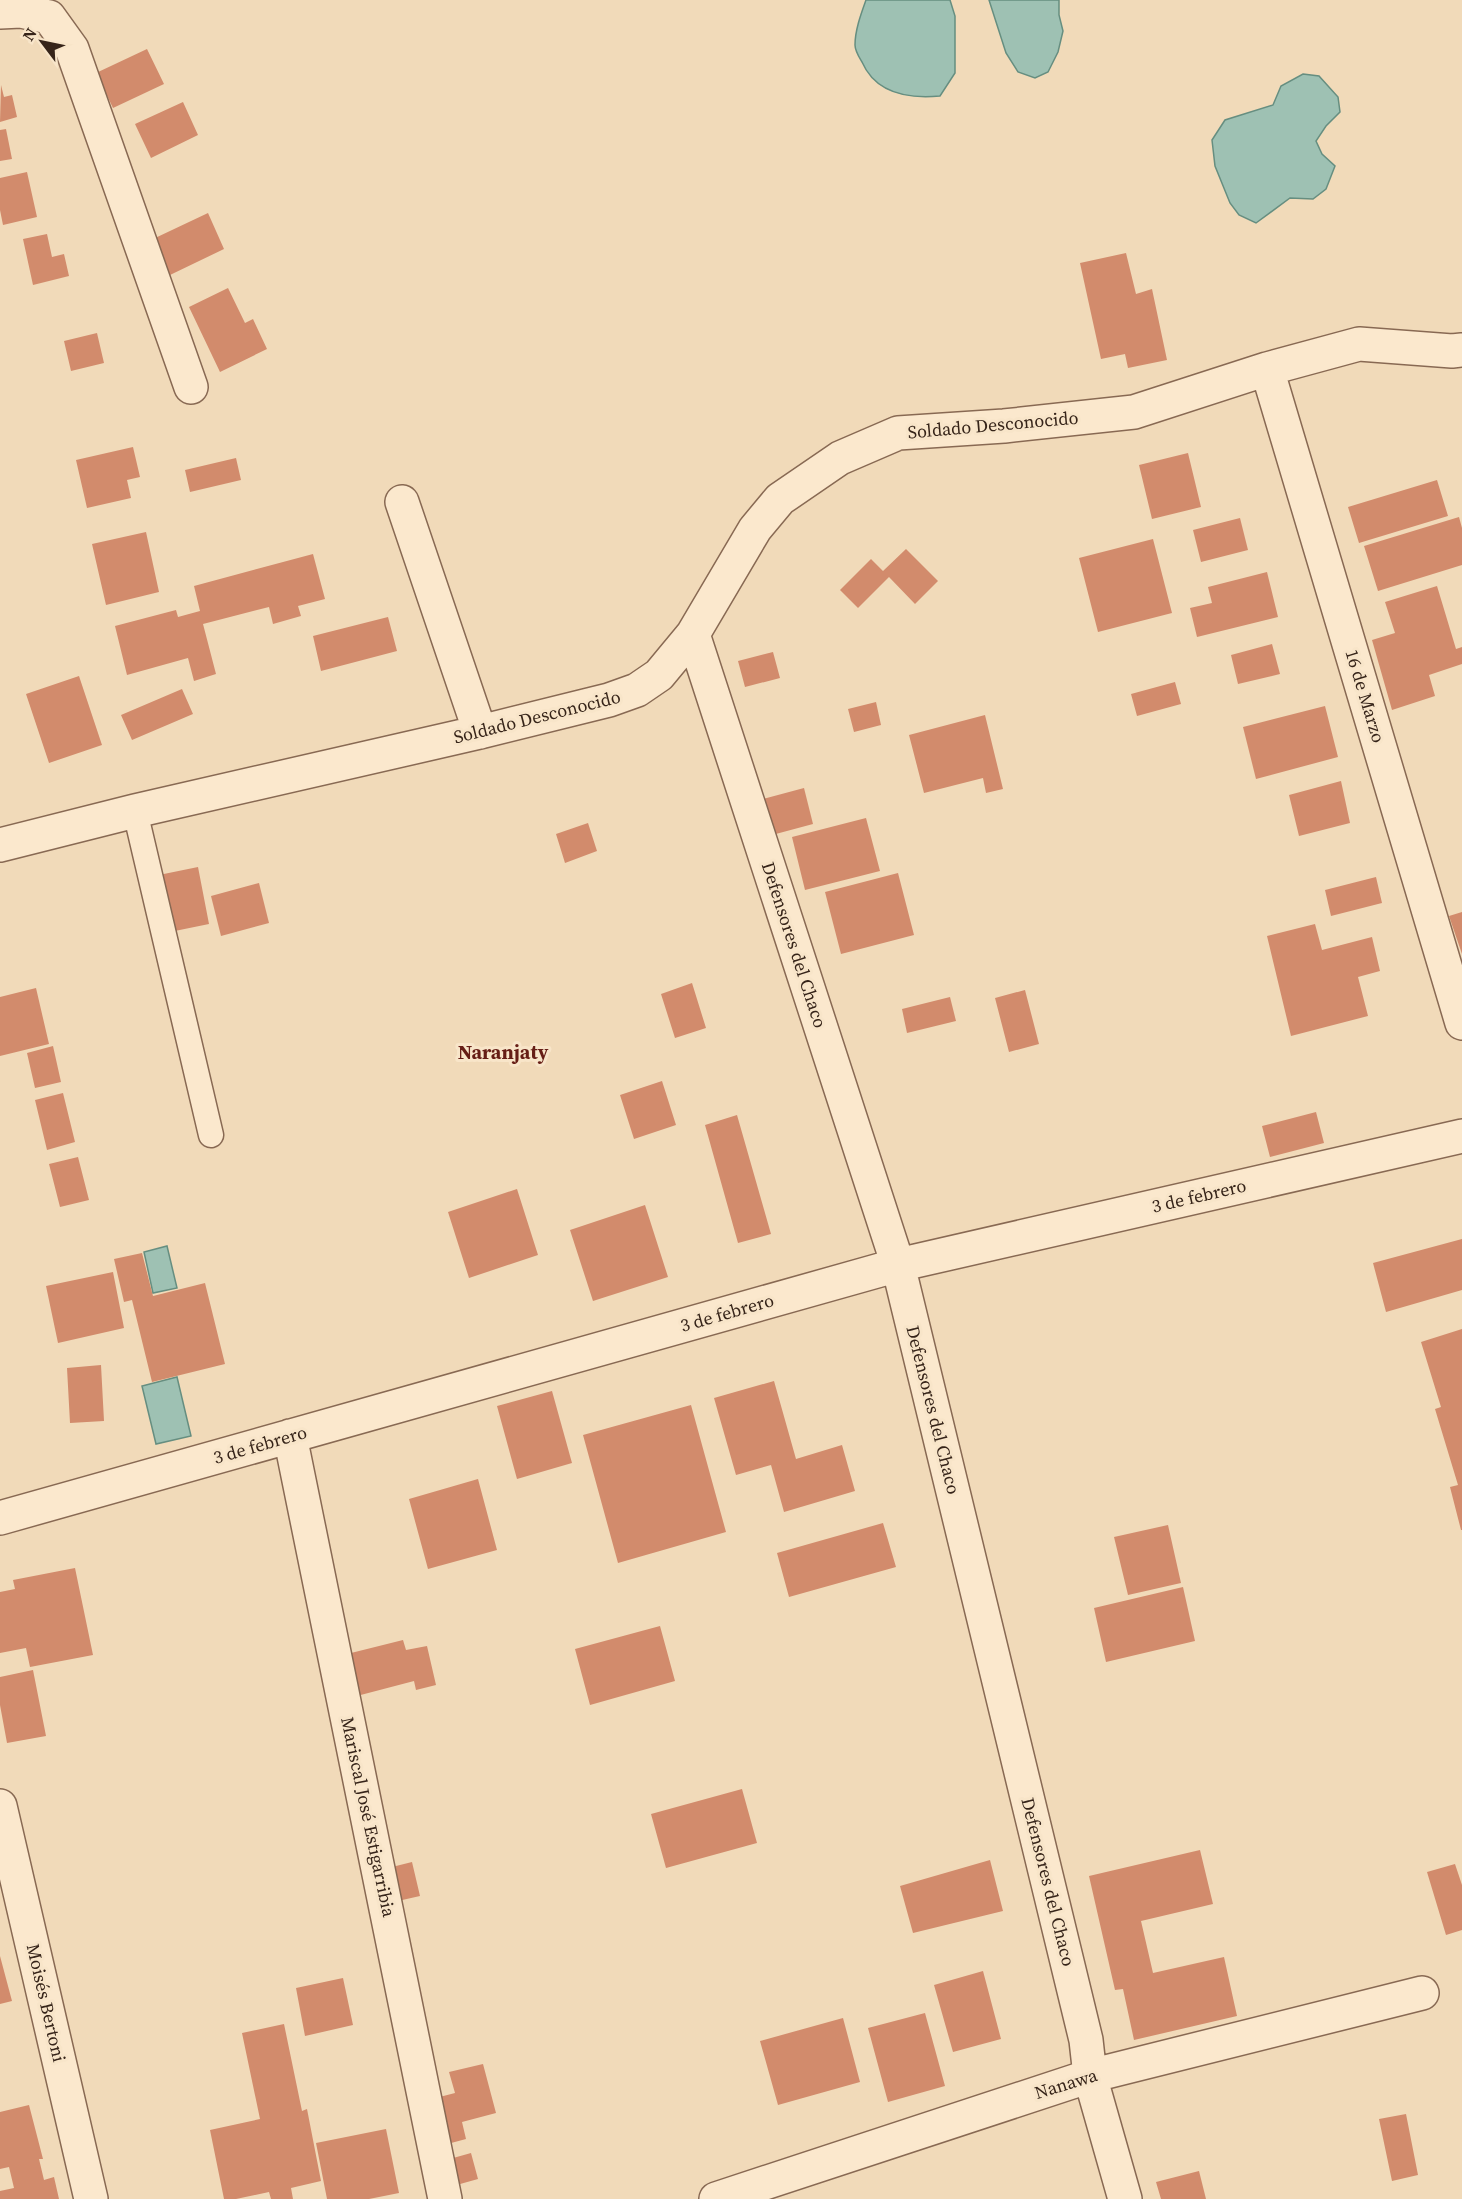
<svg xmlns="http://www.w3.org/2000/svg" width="1462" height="2199" viewBox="0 0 1462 2199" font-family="'Source Serif 4',serif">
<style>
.water{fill:#9ec1b3;stroke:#668e80;stroke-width:1.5}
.building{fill:#d28b6c}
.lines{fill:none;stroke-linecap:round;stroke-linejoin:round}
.service-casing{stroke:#886953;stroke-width:27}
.minor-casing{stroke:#886953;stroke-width:36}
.service{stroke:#fbe8cd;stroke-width:24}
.minor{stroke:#fbe8cd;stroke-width:33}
.labels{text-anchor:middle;stroke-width:6;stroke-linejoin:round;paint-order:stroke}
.street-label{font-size:18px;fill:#362419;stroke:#f8e5c9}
.neighbourhood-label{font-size:20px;font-weight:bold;fill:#661d15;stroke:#f8e5c9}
</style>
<rect width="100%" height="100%" fill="#f1dab9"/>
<path class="water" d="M866,0H950L955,16V73L940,96C908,99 876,94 862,62C859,57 855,51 855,45C855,30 861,14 866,0Z
M989,0H1059V15L1063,31L1058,52L1048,72L1035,78L1018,72L1006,53Z
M1303,74L1319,76L1338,97L1340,112L1326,126L1316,141L1322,154L1335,166L1326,189L1313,199L1290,198L1256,223L1239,215L1230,203L1215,166L1212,140L1225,120L1273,105L1281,86Z
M167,1246L177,1288L153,1293L144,1252Z
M177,1377L191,1436L156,1444L142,1386Z"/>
<path class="building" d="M147,49L164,84L113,108L96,73Z
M1,85L4,97L12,95L17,117L0,122Z
M183,102L198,135L151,158L135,124Z
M6,129L12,159L0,161V130Z
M27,172L37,217L3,225L0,210V178Z
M208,213L224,249L170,275L153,239Z
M47,234L52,257L64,254L69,276L33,285L23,239Z
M1126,253L1136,294L1152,289L1167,360L1128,368L1125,354L1101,359L1080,263Z
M228,288L245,323L253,319L267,349L220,372L189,307Z
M97,333L104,363L71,371L64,341Z
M133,447L140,477L127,480L131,498L87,508L76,460Z
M1188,453L1201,507L1152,519L1139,465Z
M236,458L241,480L190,492L185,470Z
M1437,480L1448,516L1359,543L1348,507Z
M1459,517L1462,528V565L1378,591L1364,546Z
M1240,518L1248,550L1201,562L1193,530Z
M146,532L159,592L106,605L92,544Z
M1153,539L1172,613L1098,632L1079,558Z
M906,549L938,581L915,604L889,577L858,608L840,590L871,559L883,571Z
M313,554L325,599L298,606L301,616L273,624L269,607L203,624L216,674L194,681L188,658L127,675L115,626L176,610L178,617L200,611L194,586Z
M1267,572L1278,617L1197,637L1190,608L1212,603L1208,587Z
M1437,586L1456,649L1462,647V664L1429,675L1435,696L1392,710L1372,640L1395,633L1385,602Z
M388,617L397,651L321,671L313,636Z
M1272,644L1280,674L1238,684L1231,655Z
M773,652L780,678L745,687L738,661Z
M79,676L102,745L49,763L26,694Z
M1175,682L1181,704L1137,716L1131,694Z
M182,689L193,714L132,740L121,715Z
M876,702L881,725L854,732L848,709Z
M1325,706L1338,757L1256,779L1243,727Z
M985,715L1003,789L986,793L983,778L924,793L909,735Z
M1341,781L1350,823L1299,836L1289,795Z
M804,788L813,824L772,835L763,799Z
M866,818L880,871L805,890L792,837Z
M588,823L597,851L565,863L556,834Z
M198,867L209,924L165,933L154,876Z
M898,873L914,935L841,954L825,892Z
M1376,877L1382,903L1331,916L1325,890Z
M259,883L269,923L221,936L211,896Z
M1462,912V954L1449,916Z
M1315,924L1322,950L1372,937L1380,971L1358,977L1368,1016L1291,1036L1267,936Z
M692,983L706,1028L675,1038L661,994Z
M36,988L49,1044L0,1056V997Z
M1025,990L1039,1044L1009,1052L995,998Z
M950,997L956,1021L907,1033L902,1009Z
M53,1046L61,1082L35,1088L27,1053Z
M662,1081L676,1125L634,1139L620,1095Z
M63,1093L75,1142L47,1150L35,1100Z
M1316,1112L1324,1143L1270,1157L1262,1126Z
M737,1115L771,1234L738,1243L705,1125Z
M78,1157L89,1200L60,1207L49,1164Z
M517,1189L538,1255L469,1278L448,1212Z
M645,1205L668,1277L593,1301L570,1230Z
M1462,1239V1290L1386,1312L1373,1263Z
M142,1253L153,1296L205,1283L225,1364L152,1382L132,1300L124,1302L114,1259Z
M113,1272L124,1328L58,1343L46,1286Z
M1462,1329V1530H1461L1450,1487L1458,1485L1435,1409L1441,1407L1421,1342Z
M101,1365L104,1421L70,1423L67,1368Z
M774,1381L796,1459L842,1445L855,1491L784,1512L771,1465L736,1475L714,1398Z
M552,1391L572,1463L517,1479L497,1406Z
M691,1405L726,1532L618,1563L583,1435Z
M478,1479L497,1550L428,1569L409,1499Z
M883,1523L896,1567L789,1597L777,1553Z
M1168,1525L1181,1583L1128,1595L1114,1537Z
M75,1568L93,1655L30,1667L26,1648L0,1653V1592L15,1589L13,1580Z
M1183,1587L1195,1641L1106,1662L1094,1608Z
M660,1626L675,1681L590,1705L575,1649Z
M403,1640L406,1650L427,1646L436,1685L416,1690L414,1681L353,1697L343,1655Z
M33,1670L46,1736L7,1743L0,1705V1677Z
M742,1789L757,1843L666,1868L651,1814Z
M1200,1850L1213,1904L1141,1921L1153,1973L1224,1957L1237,2016L1134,2040L1123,1989L1115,1990L1089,1876Z
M990,1860L1003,1911L913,1933L900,1886Z
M412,1862L420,1896L389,1903L380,1870Z
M1455,1864L1462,1885V1930L1446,1935L1427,1872Z
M0,1956L12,2001L0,2004Z
M983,1971L1001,2039L953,2052L934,1985Z
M343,1978L353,2025L305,2036L296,1988Z
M925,2013L945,2086L888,2102L868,2028Z
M843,2018L860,2082L778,2105L760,2041Z
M284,2024L302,2111L307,2109L321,2181L291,2188L293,2199H271L269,2192L236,2199H224L210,2130L260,2119L242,2033Z
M483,2064L496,2113L462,2122L466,2139L440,2146L428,2100L455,2093L449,2072Z
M29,2105L43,2159H39L44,2180L54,2177L59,2199H0V2191L14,2188L9,2167L0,2169V2112Z
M1406,2114L1418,2175L1392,2181L1379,2119Z
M386,2129L399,2193L369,2199H327L316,2143Z
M471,2153L478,2179L453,2186L446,2160Z
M1199,2171L1206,2199H1161L1156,2182Z"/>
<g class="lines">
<g class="service-casing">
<path id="service" d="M135,811L211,1135"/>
</g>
<g class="minor-casing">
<path id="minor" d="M0,12L21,11L49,17L72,49L191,387
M1267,369L1462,1023
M402,502L480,732
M693,634L898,1265L1086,2040L1090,2076L1125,2199
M0,845L135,811L480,732L609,700L637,690L659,675L693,634L755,529L780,499L840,458L898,433L1004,426L1134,412L1267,369L1359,344L1452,351L1462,350
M290,1436L445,2199
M0,1518L898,1265L1462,1136
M0,1806L91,2199
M716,2199L1090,2076L1422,1993"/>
</g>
<use href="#service" class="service"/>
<use href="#minor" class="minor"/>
</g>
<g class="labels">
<g class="street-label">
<text transform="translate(993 425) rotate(-5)" y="6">Soldado Desconocido</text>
<text transform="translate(1365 696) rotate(73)" y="6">16 de Marzo</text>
<text transform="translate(537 717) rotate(-14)" y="6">Soldado Desconocido</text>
<text transform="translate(794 945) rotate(72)" y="6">Defensores del Chaco</text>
<text transform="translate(1199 1196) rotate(-13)" y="6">3 de febrero</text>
<text transform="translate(727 1313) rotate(-16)" y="6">3 de febrero</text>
<text transform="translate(933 1410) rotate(76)" y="6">Defensores del Chaco</text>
<text transform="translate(260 1445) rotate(-16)" y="6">3 de febrero</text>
<text transform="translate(368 1817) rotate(78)" y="6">Mariscal José Estigarribia</text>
<text transform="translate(1048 1882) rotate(76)" y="6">Defensores del Chaco</text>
<text transform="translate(46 2003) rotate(77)" y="6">Moisés Bertoni</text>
<text transform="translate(1066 2084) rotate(-17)" y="6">Nanawa</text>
</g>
<g class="neighbourhood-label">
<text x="503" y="1059">Naranjaty</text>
</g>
</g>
<g transform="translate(42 42) rotate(302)" stroke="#f8e5c9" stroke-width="4.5" paint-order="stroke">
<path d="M0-4.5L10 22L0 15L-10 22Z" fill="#362419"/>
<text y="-9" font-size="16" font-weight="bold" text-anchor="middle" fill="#362419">N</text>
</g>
</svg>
